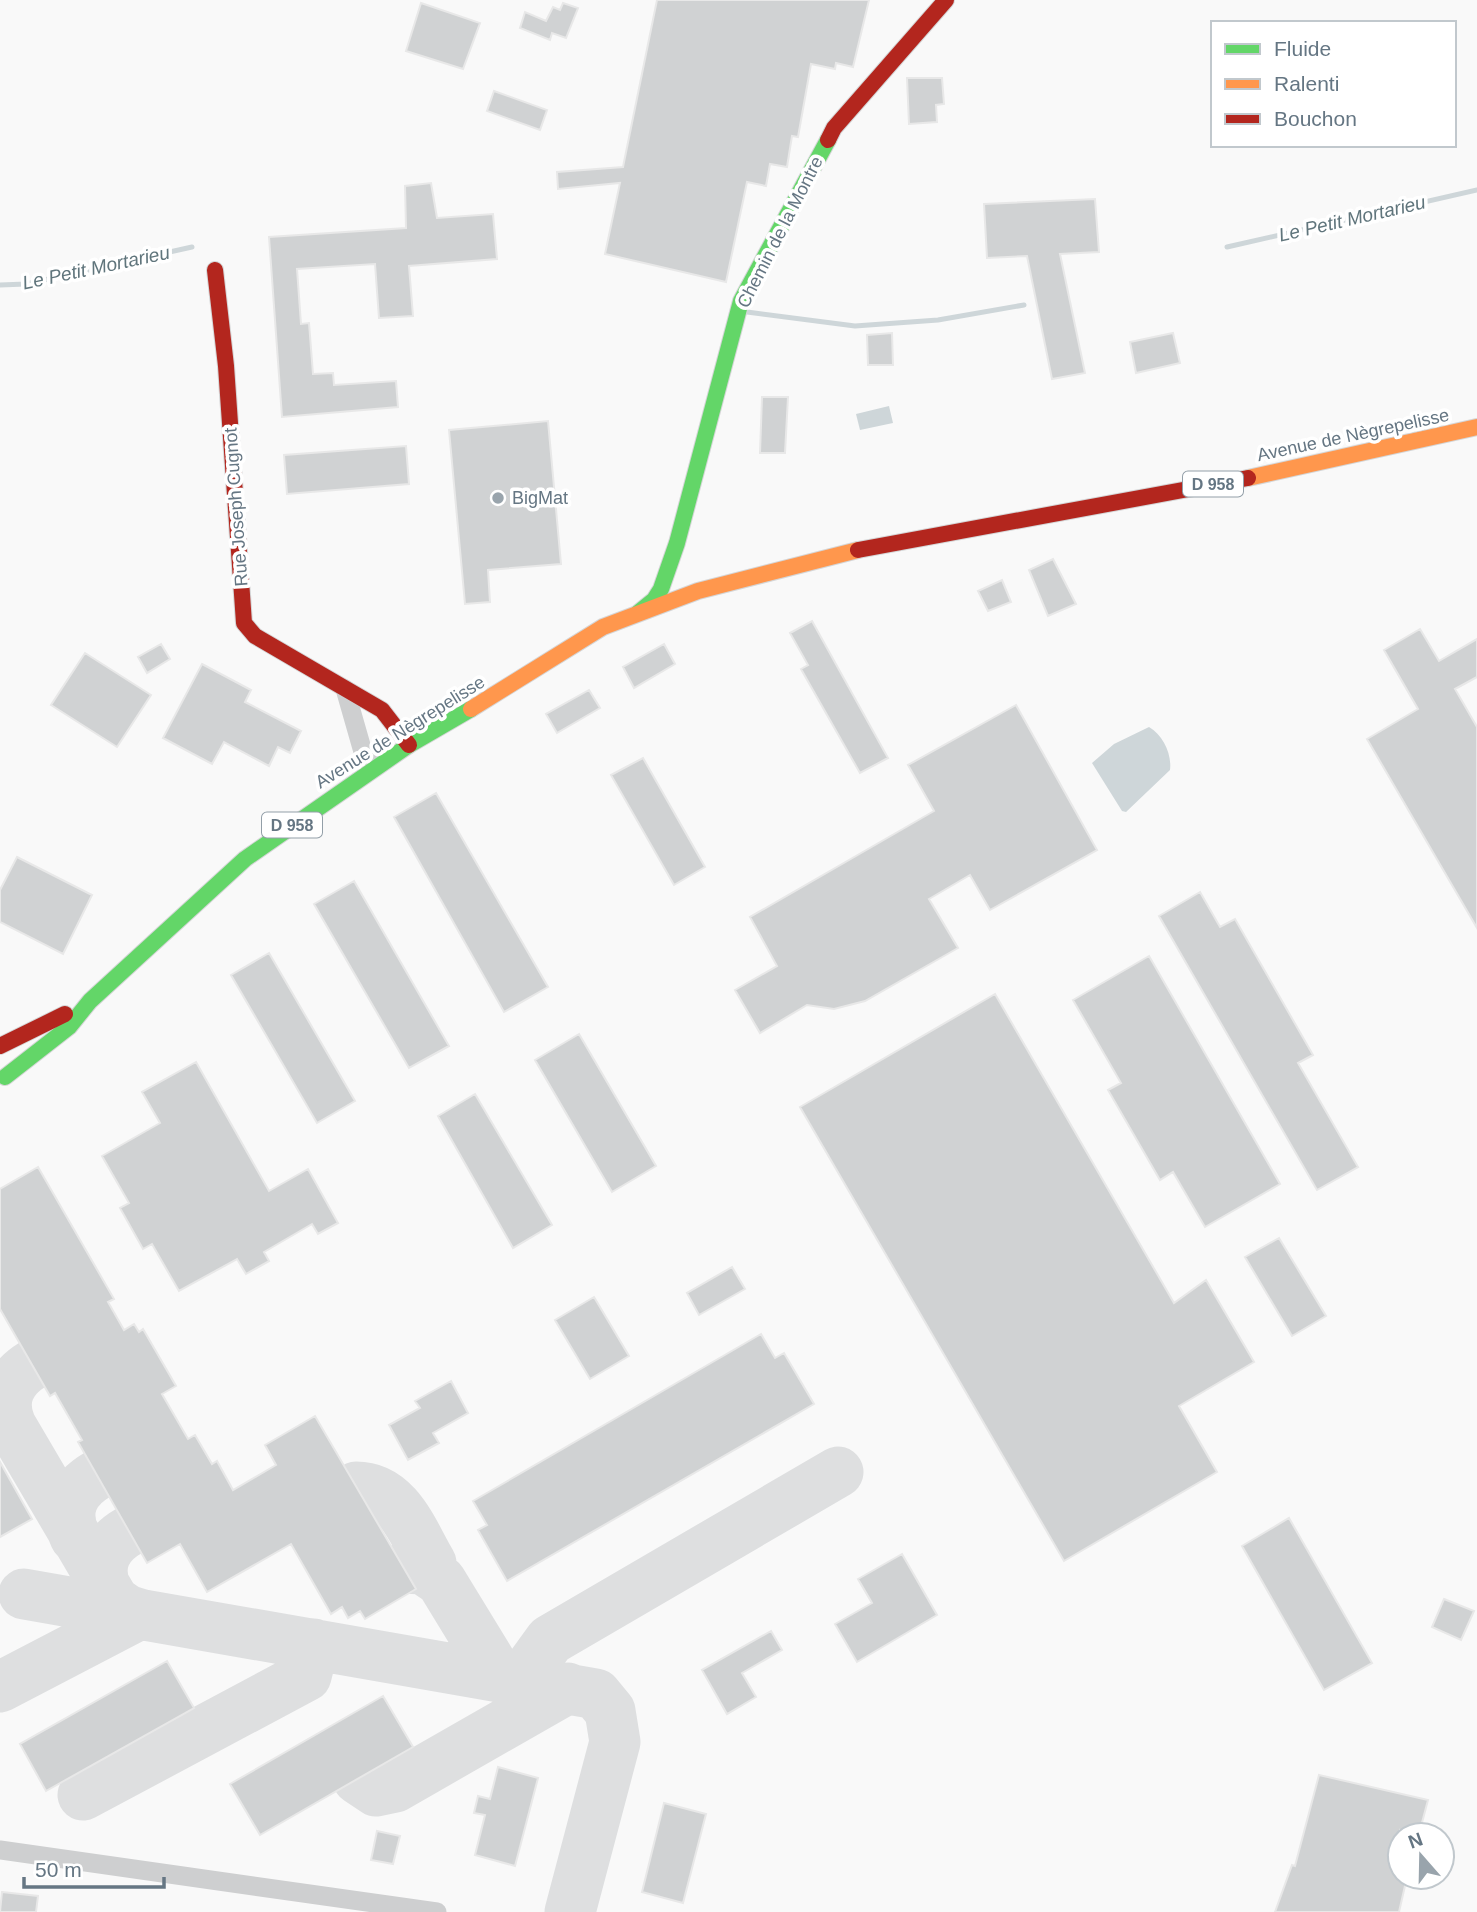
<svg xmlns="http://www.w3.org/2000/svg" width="1477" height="1912" viewBox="0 0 1477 1912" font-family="Arial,sans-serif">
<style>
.water{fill:#ced6d9}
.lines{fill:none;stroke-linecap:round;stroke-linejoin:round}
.stream{stroke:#ced6d9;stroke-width:5}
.taxiway{stroke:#dedfe0;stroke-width:51}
.building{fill:#d0d2d3;stroke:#e8e8e8;stroke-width:2}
.fast-casing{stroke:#d5d6d7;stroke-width:18}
.slow-casing{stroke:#d5d6d7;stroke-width:18}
.jam-casing{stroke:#d5d6d7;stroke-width:18}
.street{stroke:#cecfd0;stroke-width:19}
.fast{stroke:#63d668;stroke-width:16}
.slow{stroke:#ff974d;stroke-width:16}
.jam{stroke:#b3261e;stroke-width:16}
.poi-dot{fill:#99a4ac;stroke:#fff;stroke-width:2.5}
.labels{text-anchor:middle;stroke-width:7;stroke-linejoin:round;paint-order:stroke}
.shield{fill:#fff;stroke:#939fa8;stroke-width:2}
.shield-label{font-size:16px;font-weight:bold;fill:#657683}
.street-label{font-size:18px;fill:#657683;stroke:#fff}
.poi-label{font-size:18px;fill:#657683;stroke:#fff;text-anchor:start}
.water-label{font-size:19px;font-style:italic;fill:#60757c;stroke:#fff}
</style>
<rect width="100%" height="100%" fill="#f9f9f9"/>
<path class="water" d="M889,406L893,423L860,430L856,414Z
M1149,727C1163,735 1172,754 1170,770L1126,812L1122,811L1092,763L1114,744Z"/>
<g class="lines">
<path class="stream" d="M1227,247L1477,190
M0,285L26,284L192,247
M747,312L855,326L938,320L1024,305"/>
<path class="taxiway" d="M0,1407L114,1601L127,1610L140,1614
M10,1423C0,1398 11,1378 32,1365
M356,1487C398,1487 413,1533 431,1563
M75,1537C63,1510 73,1489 97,1475
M403,1568L423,1569L441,1581L499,1676
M106,1590C96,1564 106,1544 129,1531
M24,1594L596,1694L610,1711L615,1742L570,1912
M521,1680L550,1640L838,1472
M0,1687L140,1614
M358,1779L376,1791L395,1787L568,1688
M83,1795L306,1676L314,1644"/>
</g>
<path class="building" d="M657,0H869L853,67L836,63L835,69L811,64L798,137L792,136L787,167L770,164L766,186L747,182L726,282L605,254L620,183L558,189L557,172L623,167Z
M421,3L480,23L463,69L406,51Z
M563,3L578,8L566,38L552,33L550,40L520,28L525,12L546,21L553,7L560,10Z
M907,78H942L944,104L936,105L937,122L909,124Z
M494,91L547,110L540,130L487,111Z
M431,183L437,218L493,214L497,259L409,266L413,316L379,318L375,264L297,269L301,324L309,323L313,374L333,373L334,385L396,381L398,407L282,417L269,237L406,228L405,186Z
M1095,199L1099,252L1060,254L1085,373L1052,379L1027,256L987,258L984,204Z
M892,333L893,365H868L867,335Z
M1173,333L1180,363L1136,373L1130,342Z
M762,397H788L785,453H760Z
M548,421L561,564L488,570L490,602L465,604L449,430Z
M406,446L409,484L287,494L284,455Z
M1053,559L1076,604L1048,616L1029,570Z
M1002,580L1011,602L988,611L978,591Z
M812,621L888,758L860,773L801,669L808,665L790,633Z
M1420,629L1439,661L1477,639V677L1455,689L1477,727V928L1367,739L1418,709L1384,650Z
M161,644L170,659L147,673L138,657Z
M664,644L675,664L634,688L623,667Z
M85,653L151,695L117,747L51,705Z
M202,664L251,690L245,702L301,731L290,753L278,747L269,766L224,742L212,764L163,738Z
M589,690L600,708L557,733L546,714Z
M1016,705L1097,850L990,910L970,875L929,899L958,948L865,1001L834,1009L807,1005L760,1033L735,990L777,966L750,917L934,811L908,765Z
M643,758L705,867L674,885L611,775Z
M436,793L548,987L504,1012L394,817Z
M17,857L92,895L63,954L0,922V890Z
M354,881L449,1046L409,1068L314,904Z
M1200,892L1220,927L1235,919L1313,1055L1298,1063L1358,1167L1317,1190L1159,916Z
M269,953L355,1101L317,1123L231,975Z
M1149,956L1280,1184L1205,1227L1173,1172L1160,1180L1108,1090L1121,1083L1073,1000Z
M995,994L1174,1303L1206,1280L1254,1362L1179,1406L1217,1472L1064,1561L800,1107Z
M579,1034L656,1166L612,1192L535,1060Z
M196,1062L269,1191L308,1169L338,1223L318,1234L312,1224L264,1252L269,1261L246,1274L237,1259L179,1291L152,1244L143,1249L120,1208L129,1203L102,1156L160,1123L142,1092Z
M475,1094L552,1225L513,1248L438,1116Z
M38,1167L114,1299L108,1302L124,1330L134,1324L139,1332L143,1329L176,1386L162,1394L188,1439L195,1435L212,1464L217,1461L233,1490L276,1465L265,1445L315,1416L416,1589L365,1619L360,1611L348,1618L342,1607L331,1614L291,1544L207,1592L180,1544L147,1563L78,1442L82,1440L55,1393L50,1396L0,1309V1189Z
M1279,1238L1326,1316L1292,1336L1245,1257Z
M732,1267L745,1289L699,1315L687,1293Z
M594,1297L629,1356L590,1379L555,1320Z
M761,1334L775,1358L784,1353L814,1404L507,1581L478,1530L487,1525L473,1501Z
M451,1381L468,1413L433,1433L439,1443L408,1460L389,1425L420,1408L415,1401Z
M0,1462L32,1519L0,1537Z
M1289,1518L1372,1663L1324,1690L1242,1546Z
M902,1554L937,1615L857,1662L835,1624L872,1603L858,1579Z
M1444,1599L1474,1611L1461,1640L1432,1627Z
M771,1631L782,1650L742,1673L756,1697L727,1714L702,1670Z
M167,1661L194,1708L46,1791L20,1744Z
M383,1696L413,1747L260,1835L230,1784Z
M498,1767L538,1778L515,1866L475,1855L485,1815L474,1813L478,1796L490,1799Z
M1319,1775L1428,1800L1419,1834L1400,1830V1877H1407L1399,1912H1275L1292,1865L1295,1866Z
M664,1803L706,1814L683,1903L642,1892Z
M377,1831L400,1836L393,1864L371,1860Z
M2,1892L38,1896L36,1912H0Z"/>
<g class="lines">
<g class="fast-casing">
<path id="fast" d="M638,613L654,600L661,589L677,543L741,301L828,140
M5,1077L69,1027L90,1001L245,859L409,745L471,709"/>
</g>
<g class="slow-casing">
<path id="slow" d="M1248,478L1477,427
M471,709L603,627L698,591L858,550"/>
</g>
<g class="jam-casing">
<path id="jam" d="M828,140L834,128L946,0
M215,270L226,366L244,623L255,636L382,710L409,745
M858,550L1248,478
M0,1046L65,1014"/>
</g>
<path class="street" d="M345,689L363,752L372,768
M0,1850L437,1912"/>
<use href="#fast" class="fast"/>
<use href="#slow" class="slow"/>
<use href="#jam" class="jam"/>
</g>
<circle class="poi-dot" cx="498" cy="498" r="7"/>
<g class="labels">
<g class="shield">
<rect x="1183" y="471.5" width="60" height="25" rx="5"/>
<rect x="262" y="812.5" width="60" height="25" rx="5"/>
</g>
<g class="shield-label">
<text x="1213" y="490">D 958</text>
<text x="292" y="831">D 958</text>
</g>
<g class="street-label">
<text transform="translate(780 232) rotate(-63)" y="6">Chemin de la Montre</text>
<text transform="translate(1353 435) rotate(-12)" y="6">Avenue de Nègrepelisse</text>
<text transform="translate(236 507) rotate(-94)" y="6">Rue Joseph Cugnot</text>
<text transform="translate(400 732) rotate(-32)" y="6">Avenue de Nègrepelisse</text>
</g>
<g class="poi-label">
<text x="512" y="504">BigMat</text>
</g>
<g class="water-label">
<text transform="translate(1352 218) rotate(-13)" y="7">Le Petit Mortarieu</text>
<text transform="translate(96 267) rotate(-12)" y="7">Le Petit Mortarieu</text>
</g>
</g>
<rect x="1211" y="21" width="245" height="126" fill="#ffffff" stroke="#c1c8cd" stroke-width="2"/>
<rect x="1225" y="44" width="35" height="10" fill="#63d668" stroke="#c1c8cd" stroke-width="2"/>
<text x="1274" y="56" font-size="21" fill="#657683">Fluide</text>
<rect x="1225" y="79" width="35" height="10" fill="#ff974d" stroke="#c1c8cd" stroke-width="2"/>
<text x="1274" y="91" font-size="21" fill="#657683">Ralenti</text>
<rect x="1225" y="114" width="35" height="10" fill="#b3261e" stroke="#c1c8cd" stroke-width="2"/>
<text x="1274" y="126" font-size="21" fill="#657683">Bouchon</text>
<g transform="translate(1421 1856) rotate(340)"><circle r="33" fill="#ffffff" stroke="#c1c8cd" stroke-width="2"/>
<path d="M0-5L12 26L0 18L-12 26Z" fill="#99a4ac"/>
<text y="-10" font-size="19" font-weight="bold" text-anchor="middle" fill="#657683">N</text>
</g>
<path d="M24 1877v10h140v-10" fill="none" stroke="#657683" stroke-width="3.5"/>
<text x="35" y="1877" font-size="21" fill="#657683" stroke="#ffffff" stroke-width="5" paint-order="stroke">50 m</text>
</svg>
